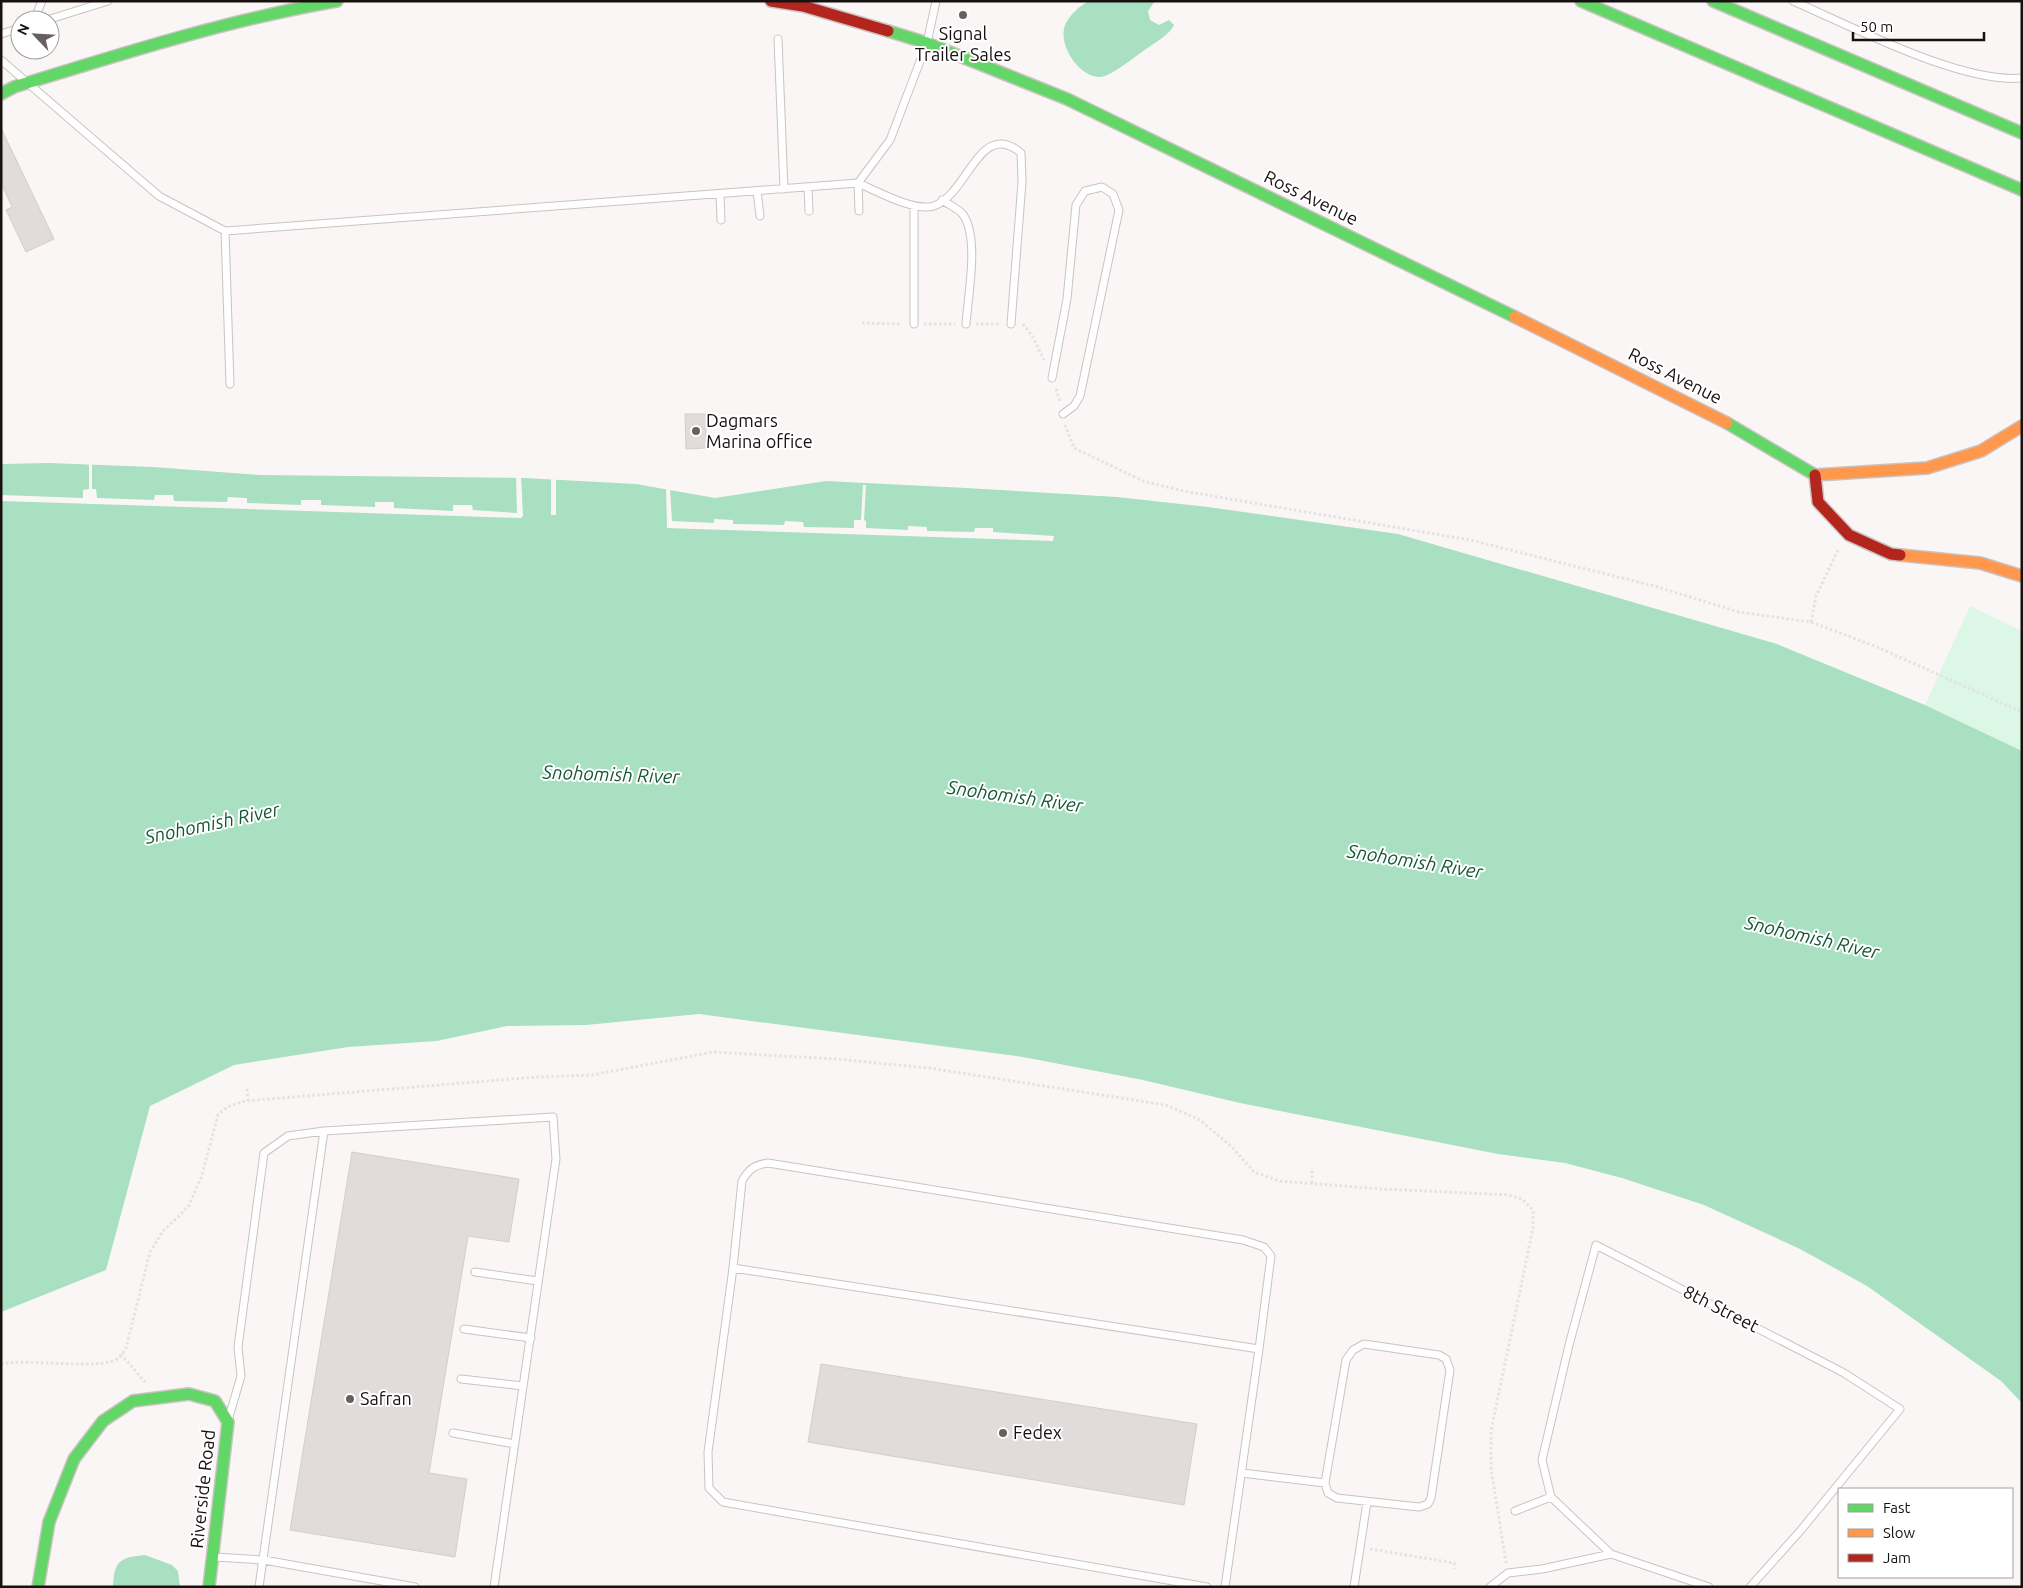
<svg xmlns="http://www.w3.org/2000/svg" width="2023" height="1588" viewBox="0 0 2023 1588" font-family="Ubuntu,sans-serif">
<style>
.green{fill:#dcf7e6}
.water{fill:#a8e0c1}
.pier{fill:#fbf6f6}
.building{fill:#e2dbdb;stroke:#d4cdcd}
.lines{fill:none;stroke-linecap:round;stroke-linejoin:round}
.lane-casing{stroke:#cac3c2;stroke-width:9}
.fast-casing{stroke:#cac3c2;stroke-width:14}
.slow-casing{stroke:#cac3c2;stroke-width:14}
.jam-casing{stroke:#cac3c2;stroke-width:14}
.path{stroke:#e4e2e2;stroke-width:3;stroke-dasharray:2.5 2.5;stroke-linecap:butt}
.lane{stroke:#fefefe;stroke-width:7}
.fast{stroke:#63d668;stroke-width:11}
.slow{stroke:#ff974d;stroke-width:11}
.jam{stroke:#b3261e;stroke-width:11}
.poi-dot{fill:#686060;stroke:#fff;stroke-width:2}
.labels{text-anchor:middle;stroke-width:4;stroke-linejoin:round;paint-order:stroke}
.poi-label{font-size:18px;fill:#191010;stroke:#fff;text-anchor:start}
.street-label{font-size:18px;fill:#191010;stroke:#fff}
.water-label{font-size:19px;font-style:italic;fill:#175639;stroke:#fff}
</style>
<rect width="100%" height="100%" fill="#fbf6f6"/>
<path class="green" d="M1970,606L2022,631V751L1925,705Z"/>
<path class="water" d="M1089,1H1155L1148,11L1150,20L1159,25L1169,20L1174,25C1169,36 1152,44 1142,52C1133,58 1110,77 1100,77C1080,77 1060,48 1064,29C1066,18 1079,6 1089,1Z
M49,463L153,467L260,475L524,478L636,484L715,498L826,481L966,488L1117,497L1208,507L1398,534L1777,644L1925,705L2022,751V1403L2001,1381L1867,1286L1800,1249L1704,1205L1622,1178L1565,1163L1498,1154L1371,1129L1240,1103L1143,1080L1023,1057L699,1014L586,1025L507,1026L437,1041L348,1047L234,1065L150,1106L106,1270L1,1312V464Z
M145,1555L172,1565L178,1571L180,1587H113C114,1561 120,1557 145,1555Z"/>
<path class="pier" d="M89,462H92V489H96L97,498L154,500L155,495H173L174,501L227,502L228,497L247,498V503L301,505V500H321V505L375,507V502H394V508L453,511V505H472L473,510L517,513L516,476H521L523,516L521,518L1,501V495L83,498V490L89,489Z
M551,477L556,478V515H551Z
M863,485H866L864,520L866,521V528L908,530V526L927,527V531L974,532L975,528H993V532L1054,536L1053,541L667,528L666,487L670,488L672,521L714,523V519L733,520V524L784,525L785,521L803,522L804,527L854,528V520H861Z"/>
<path class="building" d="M1,128L54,239L26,252L6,210L12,207L1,183Z
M685,414H706V448L686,449Z
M352,1152L519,1179L509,1242L468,1236L429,1473L467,1479L455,1557L290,1530Z
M821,1364L1197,1424L1184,1505L808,1442Z"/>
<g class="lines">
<g class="lane-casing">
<path id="lane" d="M1793,1C1851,26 1961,84 2022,78
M34,20L42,1
M47,20L108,1
M1,34L20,28
M778,39L784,189
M1,60L159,196L225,231L858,183L890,140L927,43L936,1
M808,187L809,211
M757,191L760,216
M720,194L721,220
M942,200C949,205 960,209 964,216C979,241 968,295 966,324
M859,211L858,183C877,191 914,212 934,206C968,194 980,118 1021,153L1022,182L1011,324
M225,231L230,384
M914,324V206
M1052,378L1067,299L1076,205L1085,191L1102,187L1113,194L1119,210L1080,396L1074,406L1063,414
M733,1268L742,1181C749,1169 754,1165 768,1163L1243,1240L1264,1247L1271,1256L1259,1349
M475,1272L538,1281
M464,1329L531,1338
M1364,1344L1439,1355L1446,1359L1450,1370L1431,1498L1428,1504L1419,1507L1337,1498L1328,1493L1325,1483L1346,1360L1353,1350Z
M461,1379L523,1386
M229,1417L241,1376L238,1347L264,1153L288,1136L324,1131L553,1117L556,1159L494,1587
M453,1433L515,1444
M1242,1473L1325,1483
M1551,1497L1611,1554
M1515,1511L1551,1497L1542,1460L1569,1345L1596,1245L1844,1373L1900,1409L1801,1530L1750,1587
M215,1557L264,1560L415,1587
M259,1587L324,1131
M1207,1587L723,1502L709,1488L708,1452L733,1268L1259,1349L1225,1587
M1354,1587L1367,1502
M1490,1587L1508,1573L1542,1569L1611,1554L1709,1587"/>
</g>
<g class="fast-casing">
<path id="fast" d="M1581,1L2022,190
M1713,1L2022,133
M888,31L927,43L1067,99L1515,317
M1,94L14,87C121,54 227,20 337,1
M1727,423L1815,475
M38,1587L49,1522L74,1459L103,1421L133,1401L189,1394L215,1401L228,1422L209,1587"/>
</g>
<g class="slow-casing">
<path id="slow" d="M1515,317L1727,423
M1815,475L1927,468L1981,451L2022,426
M1900,555L1980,563L2022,576"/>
</g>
<g class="jam-casing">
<path id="jam" d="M771,1L803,6L888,31
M1815,475L1818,502L1849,535L1891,554L1900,555"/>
</g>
<path class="path" d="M862,323L902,324
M924,324H955
M976,324H1000
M1023,324L1033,337L1044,360
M1056,389L1060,402
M1065,425L1074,448L1143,481L1183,491L1470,540L1654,586L1739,612L1811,622L1877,647L2022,712
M1811,622L1816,596L1839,548
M247,1089L248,1101
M1312,1183V1170
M121,1354L145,1382
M1,1364C28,1358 101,1371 119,1358C121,1356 124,1351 126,1348L150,1252L163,1231L188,1207L201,1178L218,1115L227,1107L245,1101L536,1077L592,1075L713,1052L835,1059L929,1068L1166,1105L1200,1120L1232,1147L1254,1172L1279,1181L1383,1189L1508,1195L1522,1199L1533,1210V1228L1491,1431V1468L1506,1563
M1370,1549L1454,1563L1455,1569"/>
<use href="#lane" class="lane"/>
<use href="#fast" class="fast"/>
<use href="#slow" class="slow"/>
<use href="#jam" class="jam"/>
</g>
<g class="poi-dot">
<circle cx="963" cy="15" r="5"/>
<circle cx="696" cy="431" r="5"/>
<circle cx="350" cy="1399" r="5"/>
<circle cx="1003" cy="1433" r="5"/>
</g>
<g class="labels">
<g class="poi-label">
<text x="963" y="40" text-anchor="middle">Signal<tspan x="963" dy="21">Trailer Sales</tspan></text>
<text x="706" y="427">Dagmars<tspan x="706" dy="21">Marina office</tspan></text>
<text x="360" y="1405">Safran</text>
<text x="1013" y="1439">Fedex</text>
</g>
<g class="street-label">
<text transform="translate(1311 198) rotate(26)" y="6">Ross Avenue</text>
<text transform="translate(1675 376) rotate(27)" y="6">Ross Avenue</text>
<text transform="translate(1721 1309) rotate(27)" y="6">8th Street</text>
<text transform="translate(203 1489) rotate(-84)" y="6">Riverside Road</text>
</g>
<g class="water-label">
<text transform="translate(611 774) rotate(2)" y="7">Snohomish River</text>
<text transform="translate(1015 796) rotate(8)" y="7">Snohomish River</text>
<text transform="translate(212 823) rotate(-12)" y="7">Snohomish River</text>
<text transform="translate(1415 861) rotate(9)" y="7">Snohomish River</text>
<text transform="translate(1812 937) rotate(13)" y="7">Snohomish River</text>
</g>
</g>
<rect width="2023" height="1588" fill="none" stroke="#191010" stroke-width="5"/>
<rect x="1838" y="1488" width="175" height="90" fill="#ffffff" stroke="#a39f9f"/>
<rect x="1848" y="1504" width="25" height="8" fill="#63d668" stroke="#a39f9f"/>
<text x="1883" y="1513" font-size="15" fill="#191010">Fast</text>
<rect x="1848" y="1529" width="25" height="8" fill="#ff974d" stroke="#a39f9f"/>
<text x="1883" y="1538" font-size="15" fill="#191010">Slow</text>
<rect x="1848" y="1554" width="25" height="8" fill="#b3261e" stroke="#a39f9f"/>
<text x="1883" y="1563" font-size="15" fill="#191010">Jam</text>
<g transform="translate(35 35) rotate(295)"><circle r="24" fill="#ffffff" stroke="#a39f9f"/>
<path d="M0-4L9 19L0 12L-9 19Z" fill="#686060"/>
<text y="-8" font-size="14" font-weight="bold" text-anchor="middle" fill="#191010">N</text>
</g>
<path d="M1853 32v8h131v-8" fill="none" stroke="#191010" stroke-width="2.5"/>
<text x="1860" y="32" font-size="15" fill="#191010" stroke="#ffffff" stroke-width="4" paint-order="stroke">50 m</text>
</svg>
